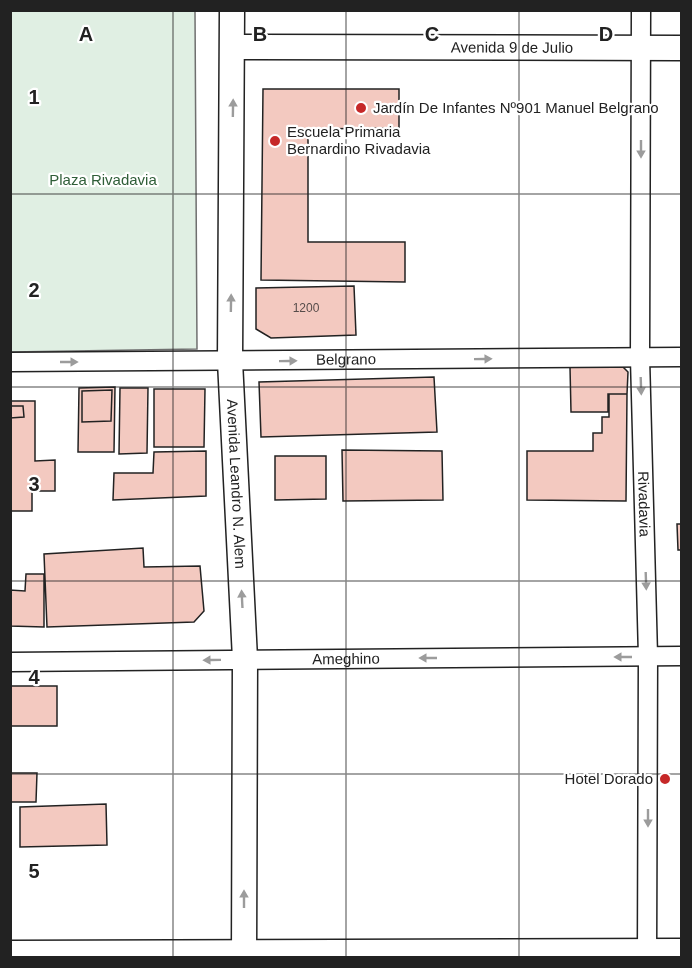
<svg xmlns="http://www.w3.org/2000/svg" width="692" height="968" viewBox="0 0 692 968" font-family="Arial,sans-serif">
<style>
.green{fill:#e0efe3;stroke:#6f6f6f;stroke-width:1.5}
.building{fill:#f3c9c0;stroke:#222;stroke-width:1.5}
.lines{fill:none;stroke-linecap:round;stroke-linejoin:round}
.minor-casing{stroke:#222;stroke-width:21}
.secondary-casing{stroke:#222;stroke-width:27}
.minor{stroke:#fff;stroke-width:18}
.secondary{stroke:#fff;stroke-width:24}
.oneway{fill:#9c9c9c}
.grid{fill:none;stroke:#222;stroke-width:1.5;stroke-opacity:0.55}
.poi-dot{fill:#c62828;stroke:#fff;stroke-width:2}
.labels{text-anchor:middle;stroke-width:4.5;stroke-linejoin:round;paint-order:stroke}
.number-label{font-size:12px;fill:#564c4a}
.street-label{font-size:15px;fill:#222;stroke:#fff}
.poi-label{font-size:15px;fill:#222;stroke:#fff;text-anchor:start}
.park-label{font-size:15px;fill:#2f5e38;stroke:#fff}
.grid-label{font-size:20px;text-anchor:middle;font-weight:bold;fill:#222;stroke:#fff;stroke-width:4.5;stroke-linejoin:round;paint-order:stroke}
</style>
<rect width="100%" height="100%" fill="#fff"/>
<path class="green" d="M10,11H195L197,349L11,352Z"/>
<path class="building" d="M263,89H399V128L308,129V242H405V282L261,280Z
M354,286L356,335L271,338L256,329V288Z
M570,367H623L628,372L627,394H608V412H571Z
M434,377L437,432L261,437L259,382Z
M115,387L114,452H78L79,388Z
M120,388H148L147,453L119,454Z
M154,389H205L204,447H154Z
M112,390L111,421L82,422V391Z
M609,394H627L626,501L527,500V451H593V433H602V417H609Z
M10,401H35V461L55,460V491H32V511H10Z
M10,406H23L24,417L10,418Z
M342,450L442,451L443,500L343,501Z
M206,451V496L113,500L114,473H153L154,452Z
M275,456H326V499L275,500Z
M677,524H682V550H678Z
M143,548L144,567L200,566L204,611L194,622L47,627L44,554Z
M26,574H44V627L10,626V590L25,591Z
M10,686H57V726H10Z
M10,773H37L36,802H10Z
M106,804L107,845L20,847V807Z"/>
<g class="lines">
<g class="minor-casing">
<g id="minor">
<path id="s1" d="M641,10L640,358L648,656L647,958"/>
<path id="s2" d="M10,362L682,357"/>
<path id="s3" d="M10,662L682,656"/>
<path d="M10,950L682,948"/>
</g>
</g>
<g class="secondary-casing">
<g id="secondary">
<path id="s4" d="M232,10L230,361L245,659L244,958"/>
<path id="s5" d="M234,47L682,48"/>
</g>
</g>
<use href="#minor" class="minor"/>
<use href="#secondary" class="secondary"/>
</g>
<defs><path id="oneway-solid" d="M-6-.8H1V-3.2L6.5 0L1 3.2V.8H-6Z" transform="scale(1.5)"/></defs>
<g class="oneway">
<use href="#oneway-solid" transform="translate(233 108) rotate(-89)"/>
<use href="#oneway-solid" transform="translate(641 149) rotate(90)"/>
<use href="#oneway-solid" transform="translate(231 303) rotate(-89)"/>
<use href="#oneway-solid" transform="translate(483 359) rotate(-1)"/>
<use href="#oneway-solid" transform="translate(288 361) rotate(-1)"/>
<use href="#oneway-solid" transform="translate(69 362)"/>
<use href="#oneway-solid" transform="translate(641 386) rotate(88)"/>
<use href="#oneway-solid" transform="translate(646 581) rotate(88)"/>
<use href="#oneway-solid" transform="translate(242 599) rotate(-93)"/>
<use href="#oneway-solid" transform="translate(623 657) rotate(180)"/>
<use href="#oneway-solid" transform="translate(428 658) rotate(180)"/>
<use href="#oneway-solid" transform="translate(212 660) rotate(179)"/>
<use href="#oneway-solid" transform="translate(648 818) rotate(90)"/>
<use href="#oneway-solid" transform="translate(244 899) rotate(-90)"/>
</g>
<path class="grid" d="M173,10V958M346,10V958M519,10V958M10,194H682M10,387H682M10,581H682M10,774H682"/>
<g class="poi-dot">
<circle cx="361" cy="108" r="6"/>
<circle cx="275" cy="141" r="6"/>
<circle cx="665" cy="779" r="6"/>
</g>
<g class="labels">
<g class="number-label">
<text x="306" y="312">1200</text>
</g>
<g class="street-label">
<text dy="5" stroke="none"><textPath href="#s5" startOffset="278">Avenida 9 de Julio</textPath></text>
<text dy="5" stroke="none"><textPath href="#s2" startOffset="336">Belgrano</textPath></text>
<text dy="5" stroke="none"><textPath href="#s4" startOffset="474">Avenida Leandro N. Alem</textPath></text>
<text dy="5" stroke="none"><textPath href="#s1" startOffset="494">Rivadavia</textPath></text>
<text dy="5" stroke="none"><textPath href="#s3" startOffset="336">Ameghino</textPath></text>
</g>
<g class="poi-label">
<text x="373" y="113">Jardín De Infantes Nº901 Manuel Belgrano</text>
<text x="287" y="137">Escuela Primaria<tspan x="287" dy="17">Bernardino Rivadavia</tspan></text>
<text x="653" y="784" text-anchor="end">Hotel Dorado</text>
</g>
<g class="park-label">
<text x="103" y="185">Plaza Rivadavia</text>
</g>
</g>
<g class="grid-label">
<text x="86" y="41">A</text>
<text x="260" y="41">B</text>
<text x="432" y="41">C</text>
<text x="606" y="41">D</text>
<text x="34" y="104">1</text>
<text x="34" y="297">2</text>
<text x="34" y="491">3</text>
<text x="34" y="684">4</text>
<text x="34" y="878">5</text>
</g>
<rect width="692" height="968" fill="none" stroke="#222222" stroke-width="24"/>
</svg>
